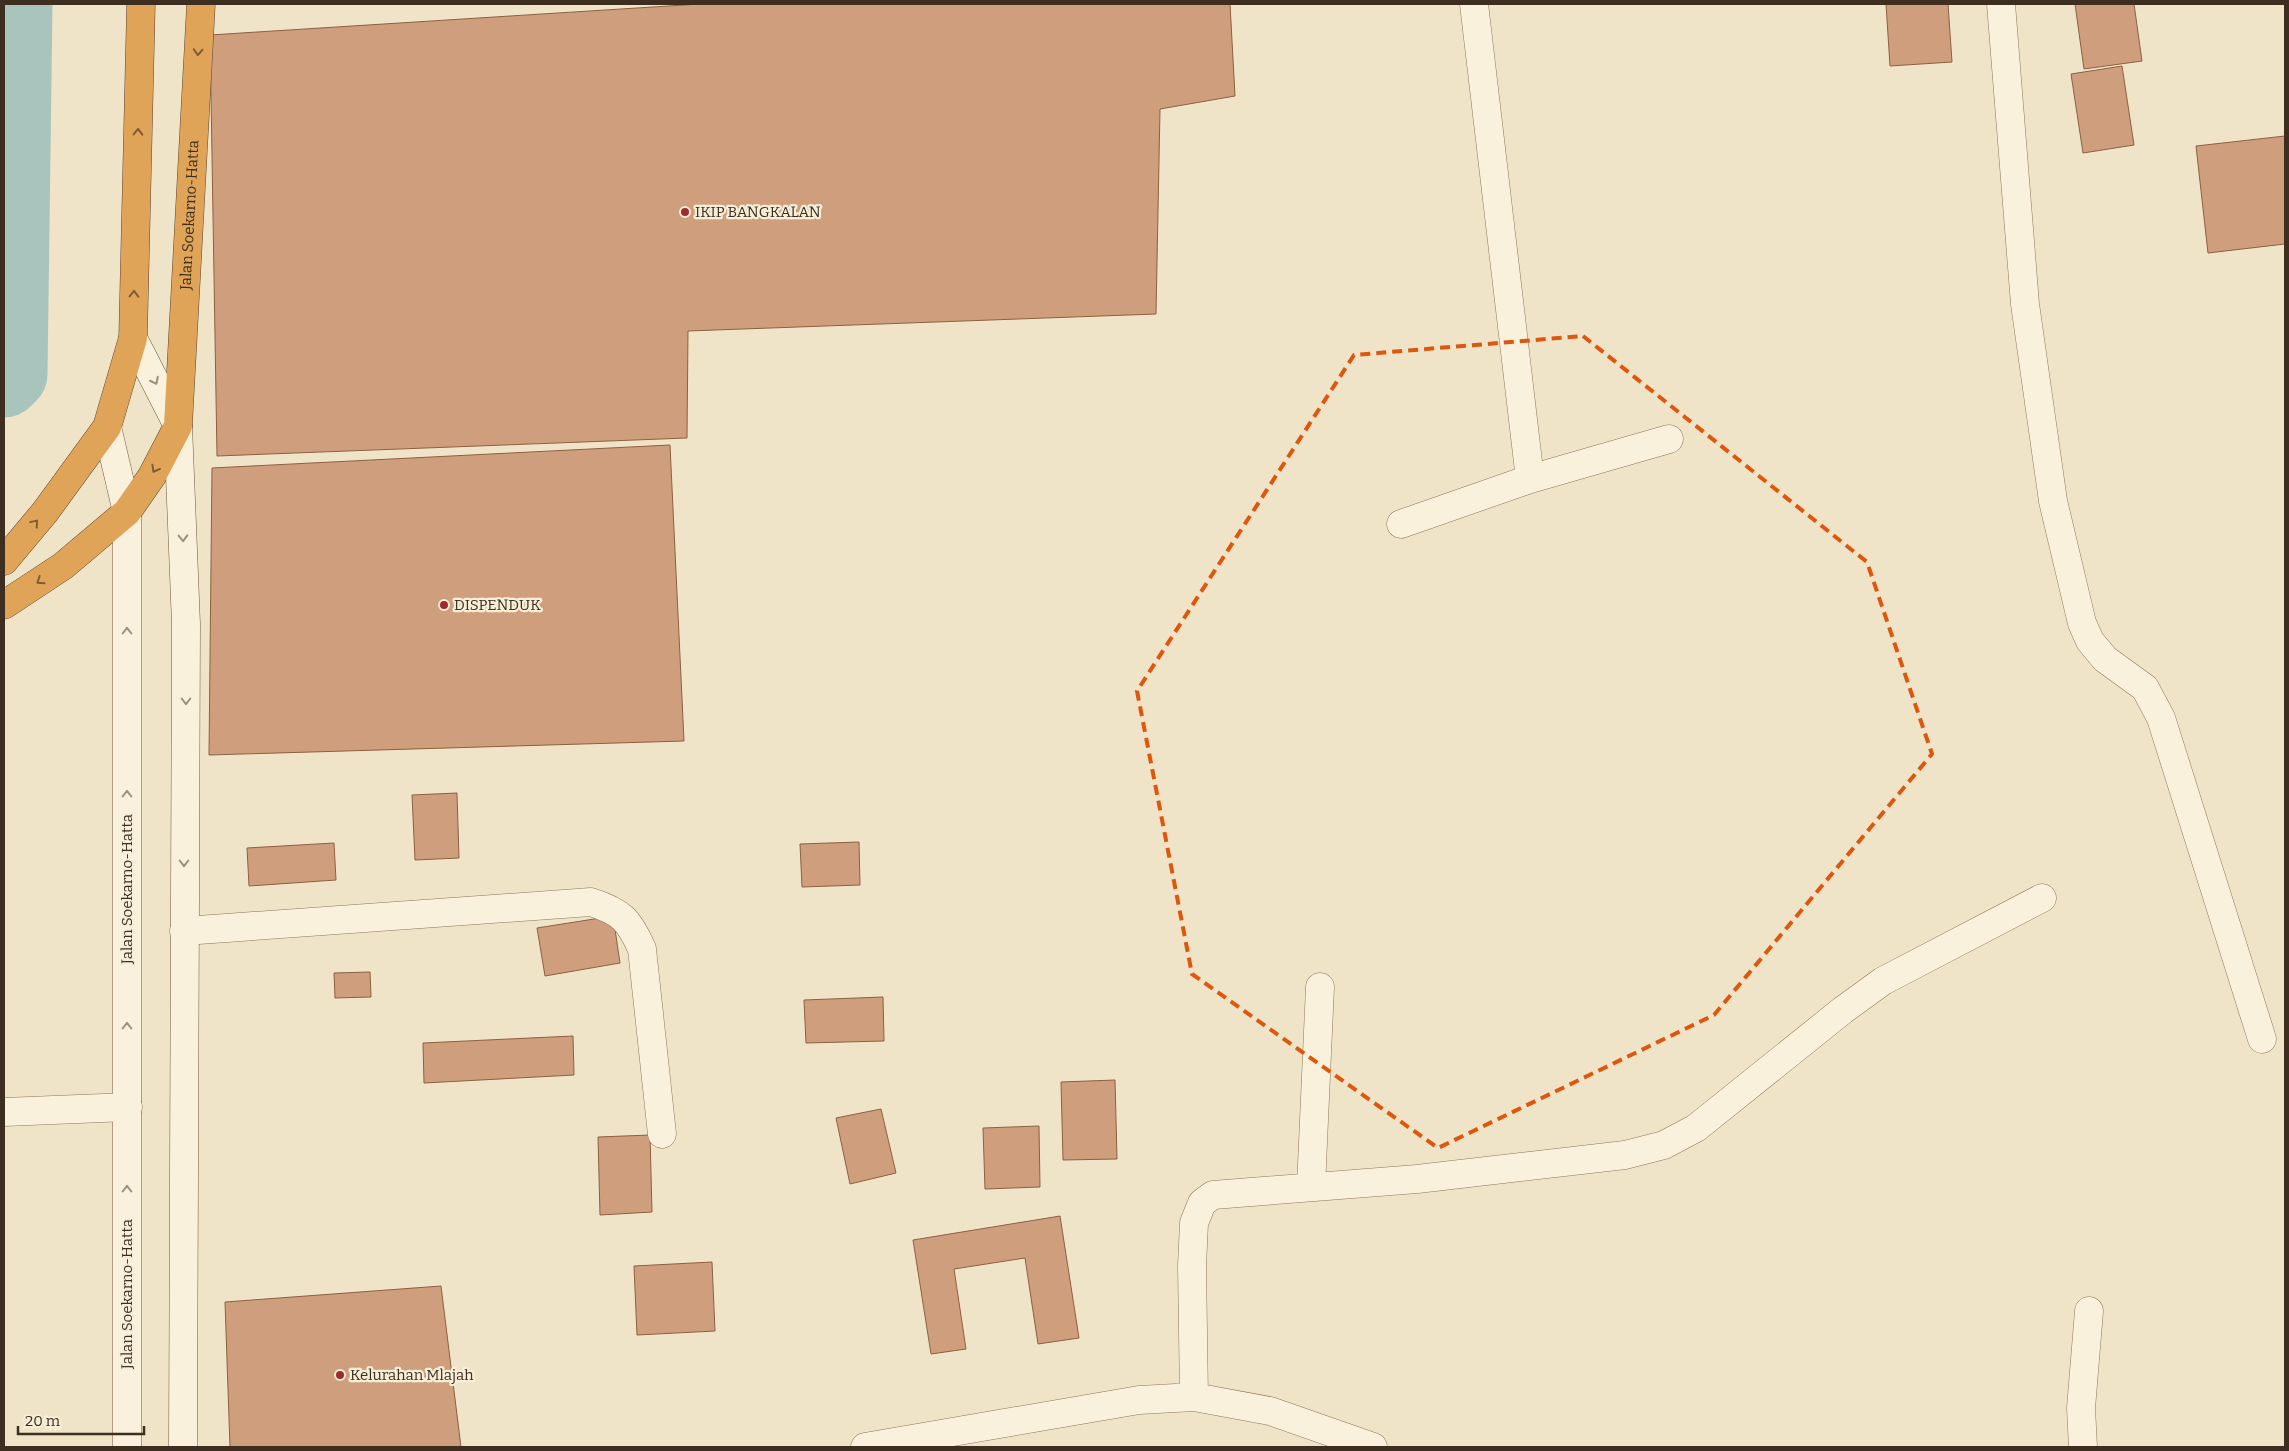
<svg xmlns="http://www.w3.org/2000/svg" width="2289" height="1451" viewBox="0 0 2289 1451" font-family="Bitter,serif">
<style>
.lines{fill:none;stroke-linecap:round;stroke-linejoin:round}
.river{stroke:#a9c4bc;stroke-width:75}
.building{fill:#cf9f7d;stroke:#8d5f41}
.street-casing{stroke:#8d765c;stroke-width:29}
.secondary-casing{stroke:#6f573f;stroke-width:29}
.highway-casing{stroke:#5b4430;stroke-width:29}
.street{stroke:#faf1dc;stroke-width:28}
.secondary{stroke:#faf1dc;stroke-width:28}
.highway{stroke:#e0a458;stroke-width:28}
.oneway{stroke:#7e5d36}
.oneway2{stroke:#9c907e}
.marked{fill:none;stroke:#df570d;stroke-width:4;stroke-dasharray:10 6;stroke-linejoin:round}
.poi-dot{fill:#9e2a2b;stroke:#f7eed8;stroke-width:2}
.labels{text-anchor:middle;stroke-width:4.5;stroke-linejoin:round;paint-order:stroke}
.poi-label{font-size:15px;fill:#3d2e20;stroke:#f7eed8;text-anchor:start}
.street-label{font-size:15px;fill:#3d2e20;stroke:#f7eed8}
</style>
<rect width="100%" height="100%" fill="#f0e4c8"/>
<g class="lines">
<path class="river" d="M4,380L10,374L15,4"/>
</g>
<path class="building" d="M700,4H1230L1235,96L1160,109L1156,314L688,331L687,438L217,456L210,35Z
M1886,4H1948L1952,62L1890,66Z
M2075,4H2134L2142,61L2084,69Z
M2122,66L2134,145L2083,153L2071,74Z
M2285,136V244L2208,253L2196,146Z
M670,445L684,741L209,755L212,468Z
M457,793L459,858L415,860L412,795Z
M859,842L860,885L802,887L800,844Z
M334,843L336,880L249,886L247,848Z
M613,916L620,963L545,976L537,928Z
M370,972L371,997L335,998L334,973Z
M883,997L884,1041L806,1043L804,1000Z
M573,1036L574,1075L424,1083L423,1043Z
M1115,1080L1117,1159L1063,1160L1061,1082Z
M881,1109L896,1173L850,1184L836,1118Z
M1039,1126L1040,1187L985,1189L983,1128Z
M650,1135L652,1212L600,1215L598,1137Z
M1060,1216L1079,1338L1038,1344L1025,1258L954,1269L966,1349L931,1354L913,1240Z
M712,1262L715,1331L637,1335L634,1266Z
M441,1286L461,1447H230L225,1302Z"/>
<g class="lines">
<g class="street-casing">
<path id="street" d="M1474,4L1530,479
M2001,4L2025,304L2053,501L2082,623L2090,641L2105,659L2145,688L2161,718L2262,1039
M1401,524L1530,479L1669,439
M184,931L591,902C622,912 629,920 642,949L662,1134
M4,1112L128,1107
M1311,1187L1320,987
M1194,1397L1192,1266L1194,1223L1202,1203L1213,1195L1417,1179L1625,1155L1664,1145L1696,1128L1843,1010L1883,981L2042,898
M865,1447L1139,1400L1194,1397L1270,1411L1373,1447
M2083,1447L2081,1408L2089,1311"/>
</g>
<g class="secondary-casing">
<path id="secondary" d="M133,338L178,426L186,624L183,1447
M107,427L127,512V1447"/>
</g>
<g class="highway-casing">
<g id="highway">
<path d="M4,561L45,512L107,427L133,338L141,4"/>
<path id="s1" d="M4,605L63,566L127,512L152,476L178,426L201,4"/>
</g>
</g>
<use href="#street" class="street"/>
<use href="#secondary" class="secondary"/>
<use href="#highway" class="highway"/>
</g>
<defs><path id="oneway-chevron" d="M-2-3.5L2.5 0L-2 3.5" fill="none" stroke-width="1.6" stroke-linecap="round" stroke-linejoin="round" transform="scale(1.25)"/></defs>
<g class="oneway">
<use href="#oneway-chevron" transform="translate(198 52) rotate(93)"/>
<use href="#oneway-chevron" transform="translate(138 132) rotate(-89)"/>
<use href="#oneway-chevron" transform="translate(134 294) rotate(-89)"/>
<use href="#oneway-chevron" transform="translate(155 469) rotate(119)"/>
<use href="#oneway-chevron" transform="translate(35 523) rotate(-50)"/>
<use href="#oneway-chevron" transform="translate(40 581) rotate(146)"/>
</g>
<g class="oneway2">
<use href="#oneway-chevron" transform="translate(155 381) rotate(63)"/>
<use href="#oneway-chevron" transform="translate(183 538) rotate(88)"/>
<use href="#oneway-chevron" transform="translate(127 631) rotate(-90)"/>
<use href="#oneway-chevron" transform="translate(186 701) rotate(90)"/>
<use href="#oneway-chevron" transform="translate(127 794) rotate(-90)"/>
<use href="#oneway-chevron" transform="translate(184 863) rotate(90)"/>
<use href="#oneway-chevron" transform="translate(127 1026) rotate(-90)"/>
<use href="#oneway-chevron" transform="translate(127 1189) rotate(-90)"/>
</g>
<path class="marked" d="M1583,336L1867,562L1932,754L1714,1015L1438,1148L1192,974L1137,691L1354,355Z"/>
<g class="poi-dot">
<circle cx="685" cy="212" r="5"/>
<circle cx="444" cy="605" r="5"/>
<circle cx="340" cy="1375" r="5"/>
</g>
<g class="labels">
<g class="poi-label">
<text x="695" y="217">IKIP BANGKALAN</text>
<text x="454" y="610">DISPENDUK</text>
<text x="350" y="1380">Kelurahan Mlajah</text>
</g>
<g class="street-label">
<text dy="5" stroke="none"><textPath href="#s1" startOffset="466">Jalan Soekarno-Hatta</textPath></text>
<text transform="translate(127 889) rotate(-90)" y="5">Jalan Soekarno-Hatta</text>
<text transform="translate(127 1294) rotate(-90)" y="5">Jalan Soekarno-Hatta</text>
</g>
</g>
<rect width="2289" height="1451" fill="none" stroke="#3d2e20" stroke-width="10"/>
<path d="M18 1426v8h126v-8" fill="none" stroke="#3d2e20" stroke-width="2.5"/>
<text x="25" y="1426" font-size="15" fill="#3d2e20" stroke="#f7eed8" stroke-width="4" paint-order="stroke">20 m</text>
</svg>
